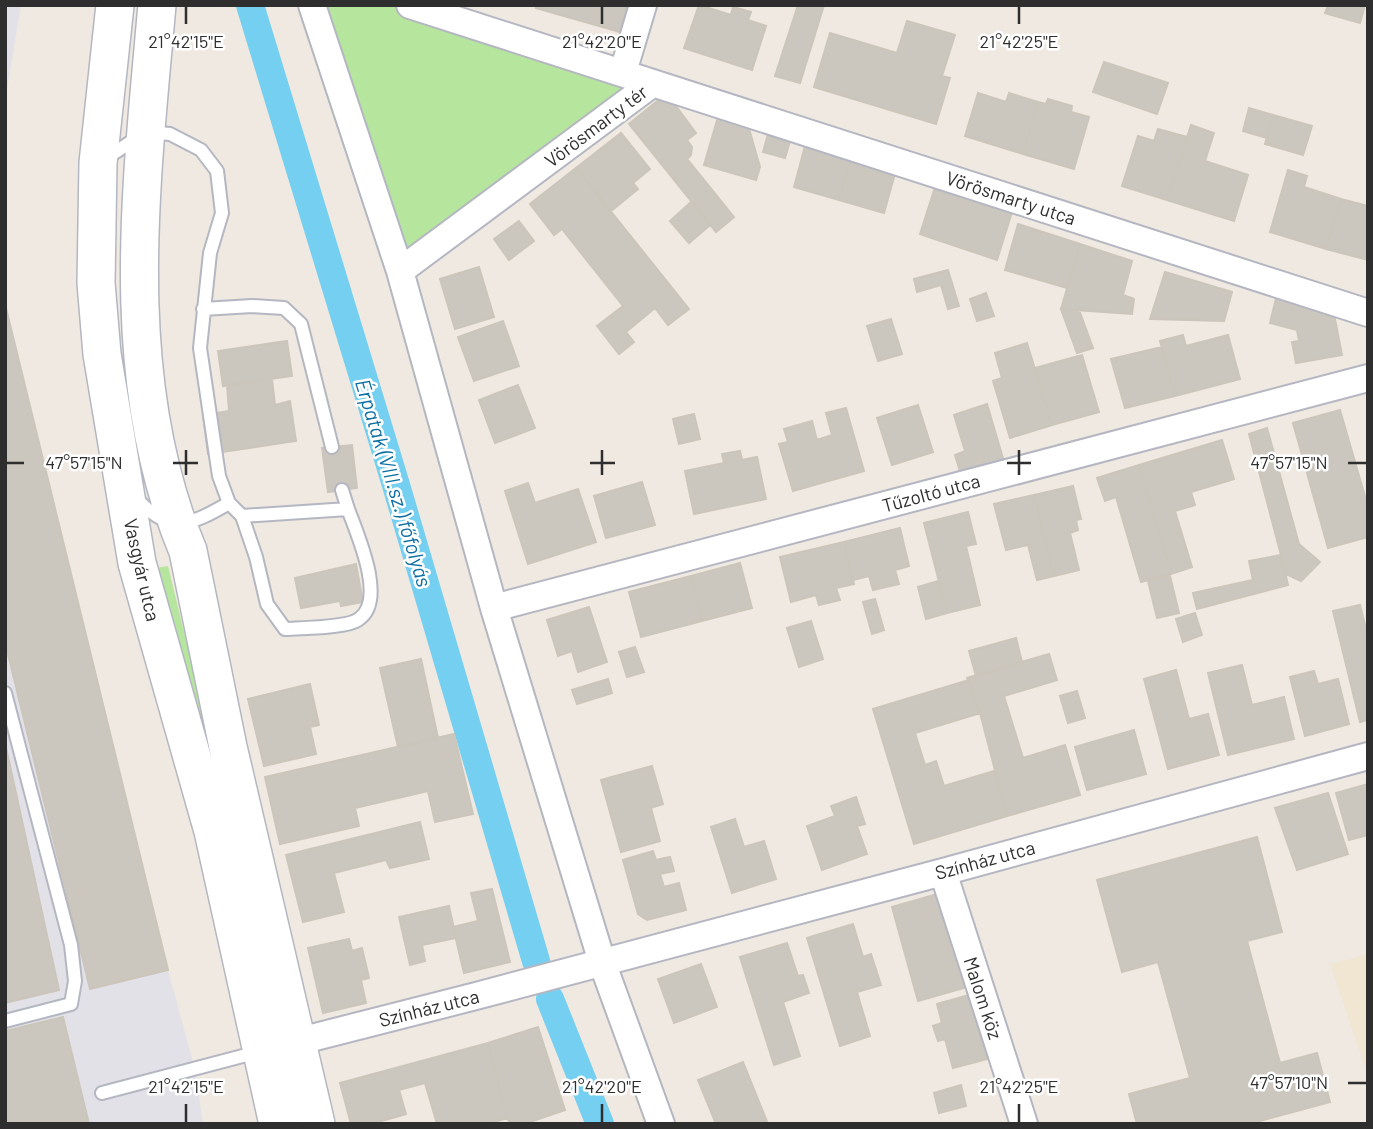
<svg xmlns="http://www.w3.org/2000/svg" width="1373" height="1129" viewBox="0 0 1373 1129" font-family="Barlow,sans-serif">
<style>
.industrial{fill:#e3e1e8}
.education{fill:#f0e6d1}
.green{fill:#b6e59e}
.lines{fill:none;stroke-linecap:round;stroke-linejoin:round}
.canal{stroke:#75cff0;stroke-width:28}
.building{fill:#cbc7bf;stroke:#cbc5ba;stroke-width:2}
.service-casing{stroke:#b4b7c1;stroke-width:16}
.minor-casing{stroke:#b4b7c1;stroke-width:30}
.secondary-casing{stroke:#b4b7c1;stroke-width:40}
.service{stroke:#fff;stroke-width:12}
.minor{stroke:#fff;stroke-width:26}
.secondary{stroke:#fff;stroke-width:37}
.ticks{fill:none;stroke:#2e2e2e;stroke-width:2.5}
.labels{text-anchor:middle;stroke-width:5;stroke-linejoin:round;paint-order:stroke}
.street-label{font-size:19px;fill:#2e2e2e;stroke:#fff}
.water-label{font-size:21px;font-style:italic;fill:#0d6fa3;stroke:#fff}
.ticks-label{font-size:18px;text-anchor:middle;fill:#2e2e2e;stroke:#fff;stroke-width:5;stroke-linejoin:round;paint-order:stroke}
</style>
<rect width="100%" height="100%" fill="#efe9e1"/>
<path class="industrial" d="M5,5H21L5,102Z
M5,304L168,970L195,1069L203,1124H5Z"/>
<path class="education" d="M1368,954V1075L1330,964Z"/>
<path class="green" d="M312,5H410L653,83L400,271Z
M168,566L273,997L156,568Z"/>
<g class="lines">
<path class="canal" d="M250,5L396,485L536,961
M550,999L600,1124"/>
</g>
<path class="building" d="M537,5H627L620,32L536,8Z
M699,5L731,15L733,7L751,12L748,20L766,26L752,70L684,48Z
M798,5H824L800,83L775,76Z
M1328,5H1365L1360,23L1325,13Z
M907,21L955,35L942,76L950,78L936,124L814,87L830,33L897,53Z
M1104,62L1168,83L1157,114L1093,92Z
M978,93L1006,102L1009,93L1038,102L1023,154L965,136Z
M661,98H670L696,133L687,140L692,147L691,155L687,159L734,217L716,232L629,124Z
M1048,99L1072,106L1071,112L1089,117L1074,169L1023,154L1038,102L1046,104Z
M1249,108L1273,115L1267,138L1243,131Z
M1273,115L1312,126L1303,155L1265,144Z
M718,117L748,125L760,167L756,180L704,165Z
M1191,125L1214,133L1205,161L1248,175L1234,221L1167,200Z
M1158,129L1187,137L1167,200L1122,186L1138,136L1154,141Z
M621,133L650,169L633,183L638,189L611,211L576,168Z
M768,134L790,141L785,158L763,152Z
M805,146L851,158L839,200L794,187Z
M851,158L896,170L884,213L839,200Z
M576,168L689,309L668,325L655,308L626,332L634,342L619,354L597,326L623,306L562,229L554,235L530,204Z
M1288,170L1307,176L1304,187L1341,199L1326,249L1270,232Z
M936,184L1013,209L997,260L920,234Z
M1341,199L1368,206V260L1326,249Z
M692,201L710,225L689,243L670,221Z
M519,221L534,241L509,260L494,239Z
M1018,224L1080,244L1067,288L1005,270Z
M1080,244L1132,261L1123,295L1134,299L1132,314L1061,309Z
M479,267L494,317L455,329L440,279Z
M948,270L959,306L948,309L941,285L917,292L914,279Z
M1165,272L1232,292L1224,321L1150,319Z
M1278,290L1332,304L1342,355L1296,363L1292,342L1299,341L1297,330L1270,323Z
M986,293L994,316L977,321L970,299Z
M5,304L168,970L90,989L5,642Z
M1061,309L1079,310L1093,348L1077,353Z
M891,319L902,354L878,361L867,326Z
M503,321L519,366L474,381L458,337Z
M1183,335L1186,346L1228,335L1240,379L1175,396L1160,341Z
M287,341L292,376L223,386L218,351Z
M1027,343L1052,425L1010,438L993,381L1002,378L995,353Z
M1162,347L1175,396L1125,408L1111,359Z
M1082,355L1099,412L1052,425L1035,368Z
M272,379L275,405L290,401L296,441L208,454L203,415L229,411L227,385Z
M518,385L535,428L495,443L479,400Z
M987,404L1005,465L962,478L955,455L965,451L954,415Z
M918,405L933,452L892,465L877,418Z
M846,408L864,471L793,491L779,444L788,442L784,429L812,421L817,440L832,435L826,413Z
M1340,410L1368,507V537L1328,548L1293,423Z
M694,414L700,439L679,444L673,419Z
M1267,428L1299,544L1320,562L1301,581L1286,574L1249,434Z
M1222,440L1234,479L1191,492L1195,505L1175,511L1192,567L1171,574L1139,465Z
M352,445L357,488L328,492L322,448Z
M740,451L742,460L757,457L766,499L694,514L685,471L724,463L722,454Z
M1139,465L1171,574L1141,582L1116,497L1105,501L1097,478Z
M642,482L655,525L606,538L594,496Z
M528,483L535,503L578,489L596,542L528,564L505,491Z
M1073,486L1081,519L1076,520L1078,530L1070,533L1079,570L1054,576L1034,495Z
M1034,495L1054,576L1037,580L1028,545L1006,550L994,504Z
M968,512L976,544L966,546L980,605L947,613L924,523Z
M900,528L909,566L895,570L899,584L873,590L869,576L853,580L844,542Z
M844,542L854,584L836,588L840,600L819,605L816,595L791,602L780,557Z
M1281,555L1288,585L1197,609L1193,593L1253,580L1249,561Z
M740,563L752,608L702,621L691,576Z
M356,564L363,602L341,606L340,601L301,608L295,578Z
M691,576L702,621L641,637L629,592Z
M1170,576L1179,613L1157,618L1148,581Z
M938,581L947,613L926,619L918,587Z
M875,599L884,630L872,634L863,602Z
M1360,605L1368,637V720L1360,722L1333,611Z
M589,607L607,662L578,672L572,651L558,656L547,620Z
M1195,613L1202,635L1183,642L1176,619Z
M811,621L823,659L799,667L787,628Z
M1016,638L1022,662L976,676L969,651Z
M635,647L644,672L627,677L619,652Z
M1049,654L1057,680L1004,696L1023,758L1065,745L1080,795L1007,816L980,713L967,678Z
M421,659L438,738L398,747L380,668Z
M1242,665L1252,705L1284,697L1294,739L1228,755L1208,673Z
M1176,670L1189,719L1208,714L1219,755L1168,769L1144,679Z
M1314,671L1318,684L1338,679L1349,724L1305,736L1290,677Z
M608,679L612,693L577,704L572,690Z
M969,680L980,713L915,733L925,765L936,761L944,786L994,771L1007,816L914,844L873,709Z
M310,684L319,725L310,727L316,754L264,766L248,699Z
M1077,691L1085,718L1068,723L1060,696Z
M1134,730L1146,774L1087,790L1075,747Z
M454,734L473,814L435,822L428,791L355,808L359,826L280,844L265,777Z
M5,743L59,990L5,1003Z
M652,766L663,804L651,808L660,841L621,852L601,780Z
M1368,784V835L1349,840L1336,793Z
M1328,793L1348,854L1297,870L1275,808Z
M856,797L865,824L857,826L867,854L822,870L807,826L835,816L831,806Z
M735,819L744,847L764,841L776,879L732,893L711,827Z
M420,822L429,859L390,868L386,860L334,873L344,912L303,922L286,855Z
M1257,837L1282,932L1247,941L1280,1063L1317,1053L1330,1102L1249,1124H1137L1129,1094L1190,1078L1158,962L1122,972L1097,880Z
M653,851L656,860L670,857L674,871L660,874L664,887L679,883L686,910L647,920L638,914L623,860Z
M492,889L510,962L464,973L453,927L478,921L471,893Z
M941,893L967,987L918,1001L892,907Z
M449,906L456,938L422,945L425,961L410,965L399,917Z
M853,924L863,957L871,954L881,985L857,992L870,1036L840,1046L807,938Z
M349,939L352,951L362,948L369,978L361,980L366,1003L323,1013L308,948Z
M787,943L798,976L803,975L809,993L783,1002L800,1056L774,1065L740,957Z
M701,964L717,1007L674,1023L658,979Z
M969,995L987,1059L953,1068L945,1039L938,1041L933,1026L942,1023L937,1004Z
M63,1017L89,1124H5V1031Z
M538,1027L565,1110L524,1124H511L507,1118L488,1043Z
M488,1043L507,1118L488,1124H437L425,1083L399,1090L406,1114L371,1124H351L340,1083Z
M743,1062L768,1124H716L698,1080Z
M961,1085L966,1106L939,1113L934,1093Z"/>
<g class="lines">
<g class="service-casing">
<path id="service" d="M105,159L146,132L170,134L201,150L217,171L222,213L210,253L200,348L219,476L229,503L242,516L348,509L342,490
M203,309L252,306L284,308L301,324L332,447
M137,499C170,535 191,525 229,503
M242,516L256,557L267,604L285,629C301,628 348,628 359,619C387,600 357,534 348,509
M5,693L71,945L75,981L71,1004L5,1021
M102,1093L258,1052"/>
</g>
<g class="minor-casing">
<path id="minor" d="M312,5L400,271L494,608L602,962L661,1124
M410,5L1368,313
M623,72L643,5
M400,271L653,83
M494,608L1368,378
M943,872L1024,1124
M280,1046L476,996L943,872L1368,756"/>
</g>
<g class="secondary-casing">
<path id="secondary" d="M115,5L98,163L96,283L102,354L137,563L213,831L278,1124
M157,5C141,186 116,379 188,551L228,747L316,1124"/>
</g>
<use href="#service" class="service"/>
<use href="#minor" class="minor"/>
<use href="#secondary" class="secondary"/>
</g>
<path class="ticks" d="M186,7V24M602,7V24M1019,7V24M186,450V475M602,450V475M1019,450V475M7,463H24M173,463H198M590,463H615M1007,463H1031M1348,463H1366M1348,1083H1366M186,1104V1122M602,1104V1122M1019,1104V1122"/>
<g class="labels">
<g class="street-label">
<text transform="translate(596 126) rotate(-37)" y="7">Vörösmarty tér</text>
<text transform="translate(1011 198) rotate(18)" y="7">Vörösmarty utca</text>
<text transform="translate(931 493) rotate(-15)" y="7">Tűzoltó utca</text>
<text transform="translate(142 570) rotate(77)" y="7">Vasgyár utca</text>
<text transform="translate(985 860) rotate(-15)" y="7">Színház utca</text>
<text transform="translate(983 998) rotate(72)" y="7">Malom köz</text>
<text transform="translate(429 1008) rotate(-14)" y="7">Színház utca</text>
</g>
<g class="water-label">
<text transform="translate(393 483) rotate(73)" y="7">Érpatak (VIII.sz.) főfolyás</text>
</g>
</g>
<g class="ticks-label">
<text x="186" y="48">21°42'15"E</text>
<text x="602" y="48">21°42'20"E</text>
<text x="1019" y="48">21°42'25"E</text>
<text x="84" y="469">47°57'15"N</text>
<text x="1289" y="469">47°57'15"N</text>
<text x="1289" y="1089">47°57'10"N</text>
<text x="186" y="1093">21°42'15"E</text>
<text x="602" y="1093">21°42'20"E</text>
<text x="1019" y="1093">21°42'25"E</text>
</g>
<rect width="1373" height="1129" fill="none" stroke="#2e2e2e" stroke-width="14"/>
</svg>
